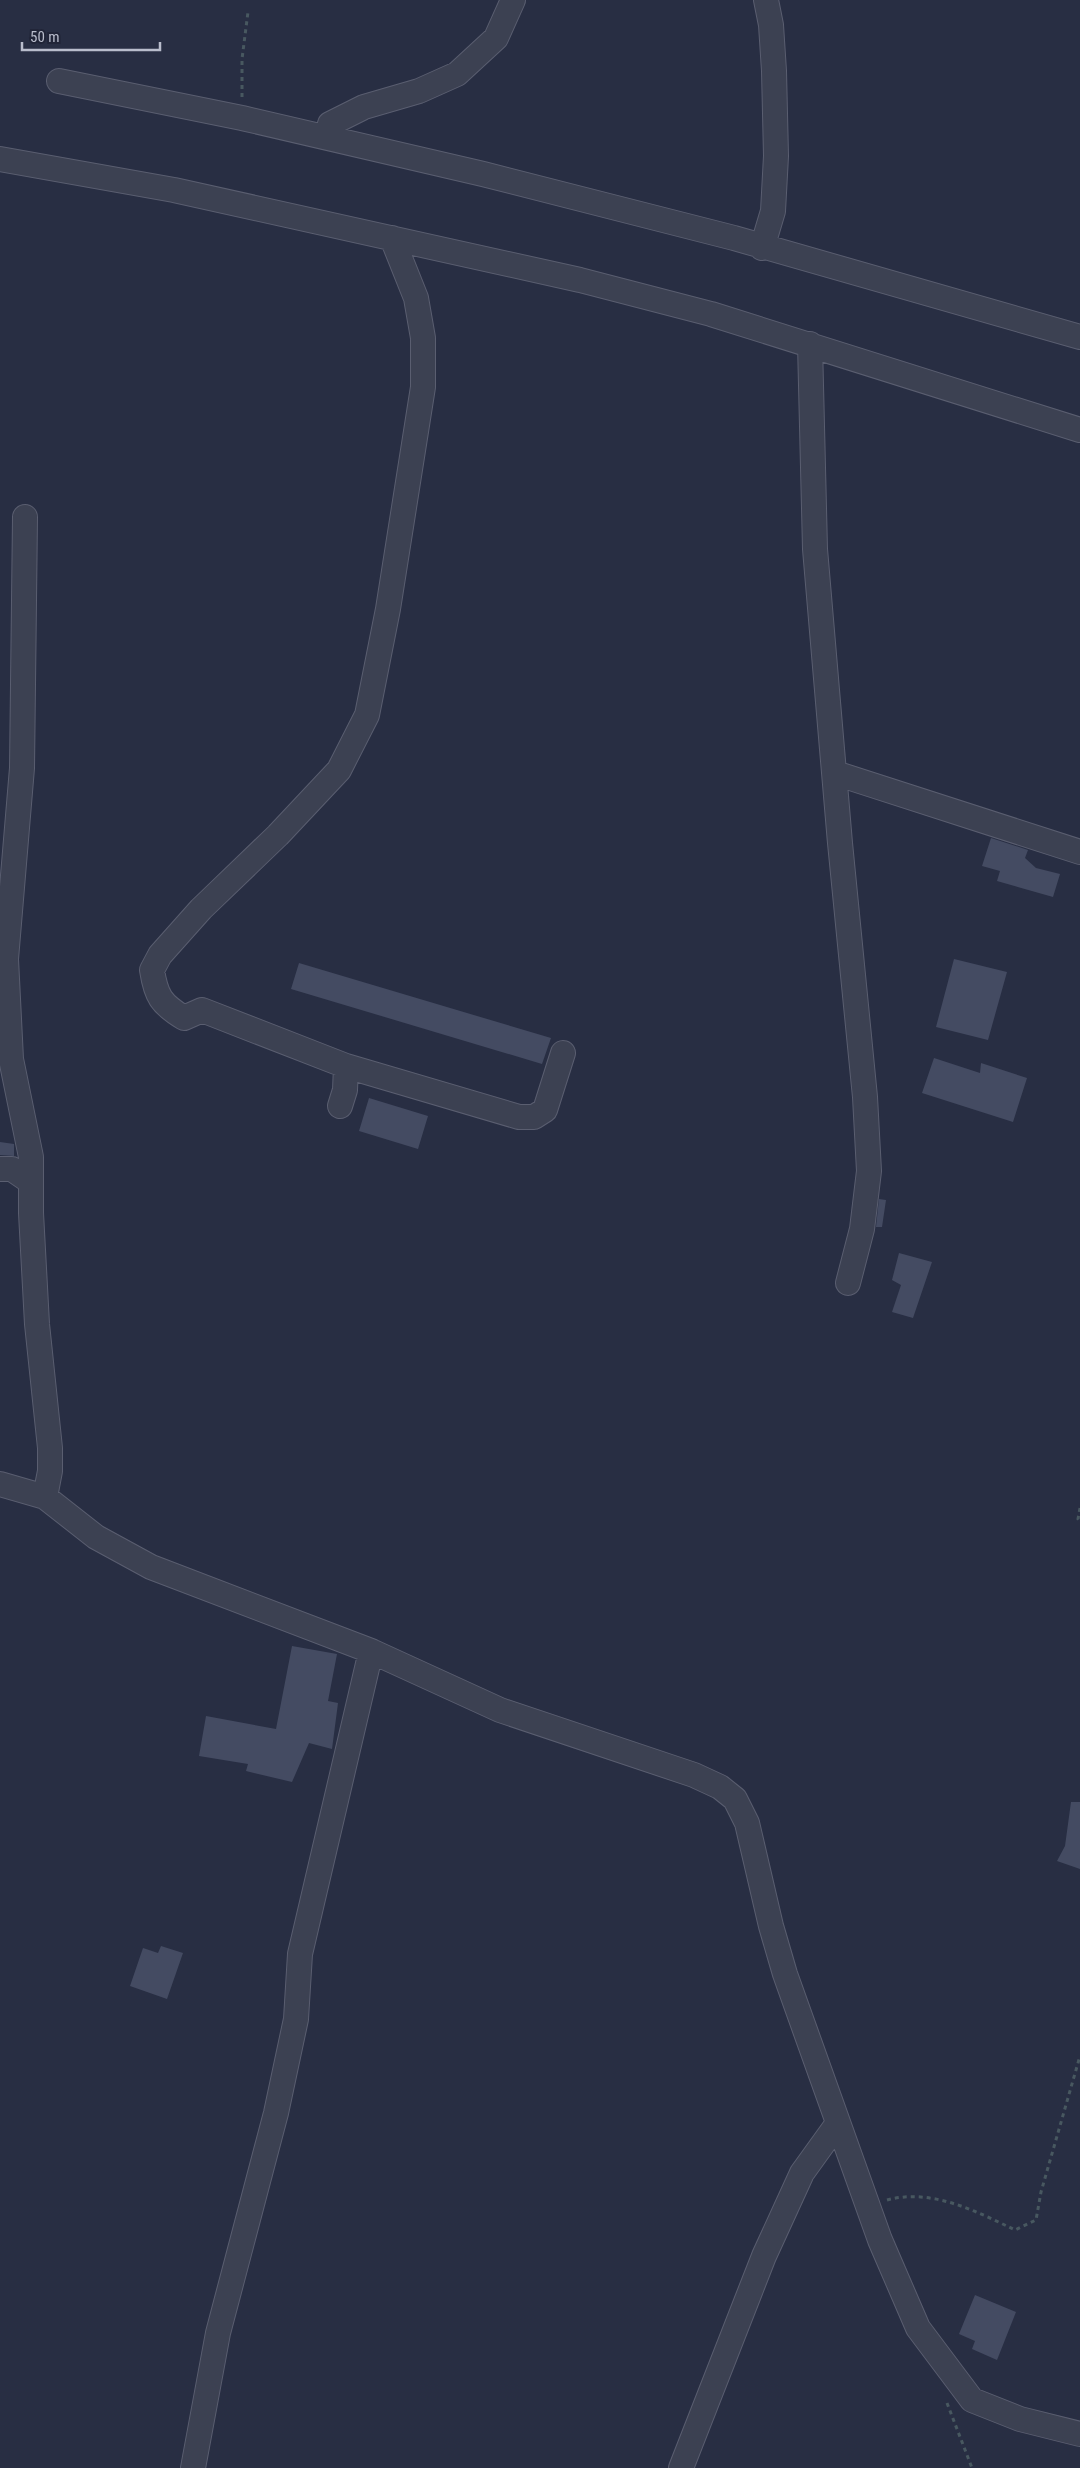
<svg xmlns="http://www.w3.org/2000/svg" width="1080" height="2468" viewBox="0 0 1080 2468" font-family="'Roboto Condensed',sans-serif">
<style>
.building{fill:#444b62}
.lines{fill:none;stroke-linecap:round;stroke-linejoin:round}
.minor-casing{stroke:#5a5e70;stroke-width:26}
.path{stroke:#485860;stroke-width:3;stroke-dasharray:4 4;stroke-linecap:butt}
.minor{stroke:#3c4152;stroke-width:24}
</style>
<rect width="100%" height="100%" fill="#282e43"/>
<path class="building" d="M991,838L1028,850L1025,858L1036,868L1060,874L1053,897L997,881L1000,871L982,866Z
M954,959L1007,972L988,1040L936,1027Z
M299,963L551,1038L542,1064L291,989Z
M934,1058L980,1073L981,1063L1027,1078L1013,1122L922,1093Z
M369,1098L428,1116L418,1149L359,1131Z
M0,1142L14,1144V1156L0,1155Z
M879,1199L886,1200L882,1227H876Z
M899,1253L932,1262L913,1318L892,1312L901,1285L892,1280Z
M292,1646L337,1654L328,1701L338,1703L332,1749L309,1743L292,1782L246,1771L248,1764L199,1756L206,1716L276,1729Z
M1071,1802H1080V1869L1057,1861L1065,1846Z
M161,1946L183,1953L167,1999L130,1986L143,1948L158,1953Z
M975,2295L1016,2312L997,2360L972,2349L975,2341L959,2334Z"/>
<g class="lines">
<g class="minor-casing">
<path id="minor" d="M59,81L242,118L483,174L734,238L1080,337
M327,137L330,124L364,107L419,91L457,74L496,38L513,0
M0,159L174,190L580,280L711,314L1080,430
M762,248L773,211L776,156L774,71L771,25L766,0
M810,344L815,549L840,843L865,1097L869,1171L862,1229L848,1283
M25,517L22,768L6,959L11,1059L31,1157V1213L37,1324L50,1448V1471L45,1497
M835,773L1080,852
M346,1066L519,1117H534L545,1110L563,1053
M340,1106L345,1090L346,1066L202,1010L184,1018C161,1004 156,996 152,970L160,955L201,909L278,835L339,770L367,715L388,609L423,387V338L416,298L392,238
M0,1169H12L31,1182
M0,1484L45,1497L96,1537L151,1567L371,1651L500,1710L694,1775L720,1787L735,1799L747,1823L771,1926L785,1974L880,2240L918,2328L972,2400L1020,2419L1080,2434
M193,2468L218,2333L276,2113L296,2019L300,1954L371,1651
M681,2468L764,2256L802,2173L838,2123"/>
</g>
<path class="path" d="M242,97V59L248,12
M1080,1508L1078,1519L1080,1523
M887,2200C931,2188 976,2211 1015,2230L1036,2220L1041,2192L1080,2056
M947,2403L972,2468"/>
<use href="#minor" class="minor"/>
</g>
<path d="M22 42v8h138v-8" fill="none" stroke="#b9bdcc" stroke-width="2.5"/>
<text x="30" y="42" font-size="15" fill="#b9bdcc" stroke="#212538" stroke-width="4" paint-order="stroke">50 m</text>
</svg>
